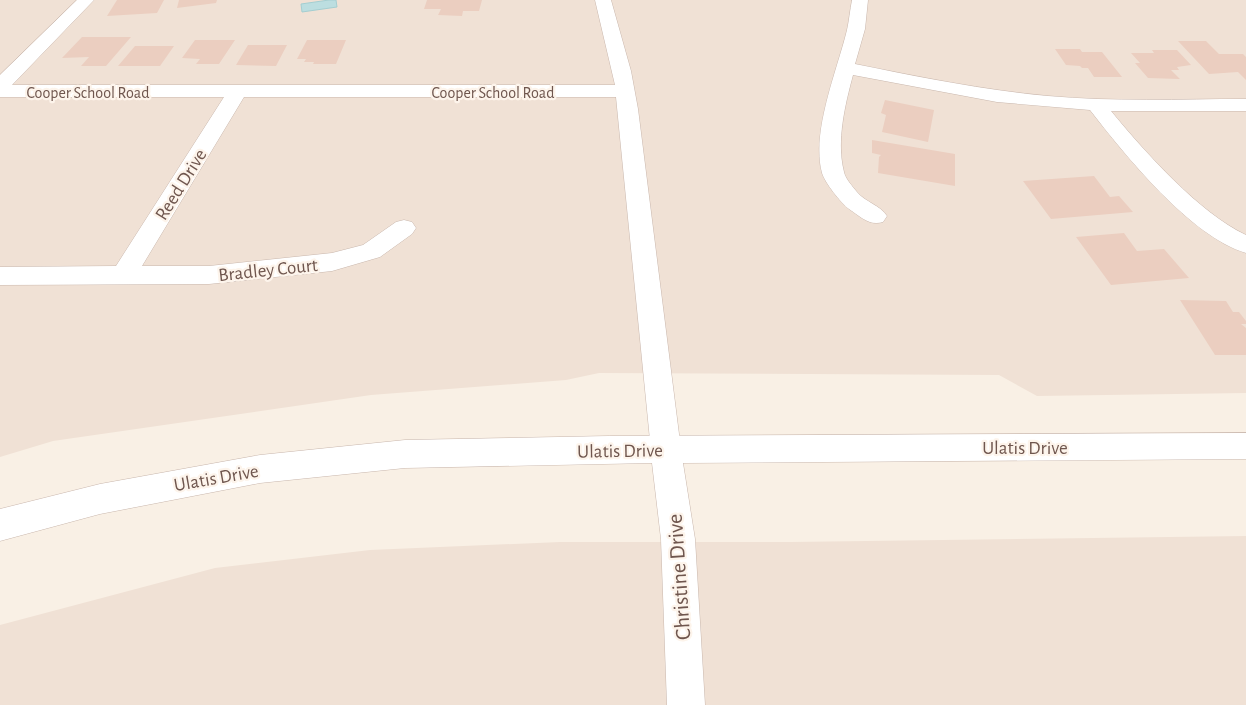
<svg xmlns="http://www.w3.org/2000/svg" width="1246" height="705" viewBox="0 0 1246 705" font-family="'Alegreya Sans',sans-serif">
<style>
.residential{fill:#f0e1d5}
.water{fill:#bcdee0;stroke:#a4ced1}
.building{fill:#ebcec0}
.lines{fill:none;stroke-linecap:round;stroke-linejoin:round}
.minor-casing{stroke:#c9b7ad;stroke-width:1}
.tertiary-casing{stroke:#c9b7ad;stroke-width:1}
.minor{fill:#fff;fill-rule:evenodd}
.tertiary{fill:#fff;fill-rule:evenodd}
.labels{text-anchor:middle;stroke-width:4.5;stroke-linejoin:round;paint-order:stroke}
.far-street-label{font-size:16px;fill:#6f564e;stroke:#fdf4eb}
.street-label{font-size:19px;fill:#6f564e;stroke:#fdf4eb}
.near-street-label{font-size:22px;fill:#6f564e;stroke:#fdf4eb}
</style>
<rect width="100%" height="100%" fill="#f9f0e5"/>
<path class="residential" d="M0,0H1246V393L1037,396L999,375L599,373L566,380L371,395L53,441L0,457Z
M1246,536V705H0V625L215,568L370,550L560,542H791Z"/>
<path class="water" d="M329,0H336L337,7L302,12L301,4Z"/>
<path class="building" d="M117,0H164L157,13L107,16Z
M179,0H217L216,3L177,8Z
M427,0H482L479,11H463L462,16L438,15L441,9H424Z
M82,37H131L106,66H81L89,57L62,58Z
M195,40H235L219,64H196L200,59L182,58Z
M307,40H346L336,64H313L314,62H304L306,59H297Z
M1178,41H1206L1219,54H1243L1246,57V80L1238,72L1209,74Z
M248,45H287L276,66L236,65Z
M135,46H174L160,66H118Z
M1055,49H1080L1082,52H1102L1122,77H1094L1088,68H1082L1080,66L1066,65Z
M1152,50H1177L1191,65L1177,67L1179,70H1171L1180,79L1148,78L1135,63H1140L1131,53H1154Z
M885,100L934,110L928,142L882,132L886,115L881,113Z
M872,140L955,154V186L878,173L879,157L881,155L872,153Z
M1094,176L1110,197L1119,196L1133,212L1051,219L1023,181Z
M1124,233L1137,251L1164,249L1189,278L1111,285L1076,237Z
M1180,300L1226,301L1233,312H1239L1246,321V324H1241L1246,328V355H1215Z"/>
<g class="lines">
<g class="minor-casing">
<path id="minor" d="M77,0H94L12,85H615L595,0H611L631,71L638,109L681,450L677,460L666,464L655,460L651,450L616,97H244L142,266H209L332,253L363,245L396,222L404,220L412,222L416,228L412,234L380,257L332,271L209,284L0,285V267L116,266L224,97H0V75Z
M852,0H868L865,29L855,64C919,77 983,90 1048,96C1113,102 1180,99 1246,99V111H1111C1144,151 1199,213 1246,235V253C1191,237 1125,155 1090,110L997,102L853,75C845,105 836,141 844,172C845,178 852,186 857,192C865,202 880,205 887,216L883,222C869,226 861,217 849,209C841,203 825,183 822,173C811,132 837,71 847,30C849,21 850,10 852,0Z"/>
</g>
<g class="tertiary-casing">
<path id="tertiary" d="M1246,433V459L683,463L695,539L705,705H667L661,539L652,463L405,468L260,483L100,514L0,541V509L100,484L260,455L405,440L609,436Z"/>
</g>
<use href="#minor" class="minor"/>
<use href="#tertiary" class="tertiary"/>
</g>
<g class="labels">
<g class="far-street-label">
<text x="88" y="98">Cooper School Road</text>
<text x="493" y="98">Cooper School Road</text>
</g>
<g class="street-label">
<text transform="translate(180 184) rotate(-58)" y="7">Reed Drive</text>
<text transform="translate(268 269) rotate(-6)" y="7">Bradley Court</text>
<text x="1025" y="454">Ulatis Drive</text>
<text transform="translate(620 450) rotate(-1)" y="7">Ulatis Drive</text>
<text transform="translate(216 477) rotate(-10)" y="7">Ulatis Drive</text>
</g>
<g class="near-street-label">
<text transform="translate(678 577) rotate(-94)" y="8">Christine Drive</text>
</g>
</g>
</svg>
